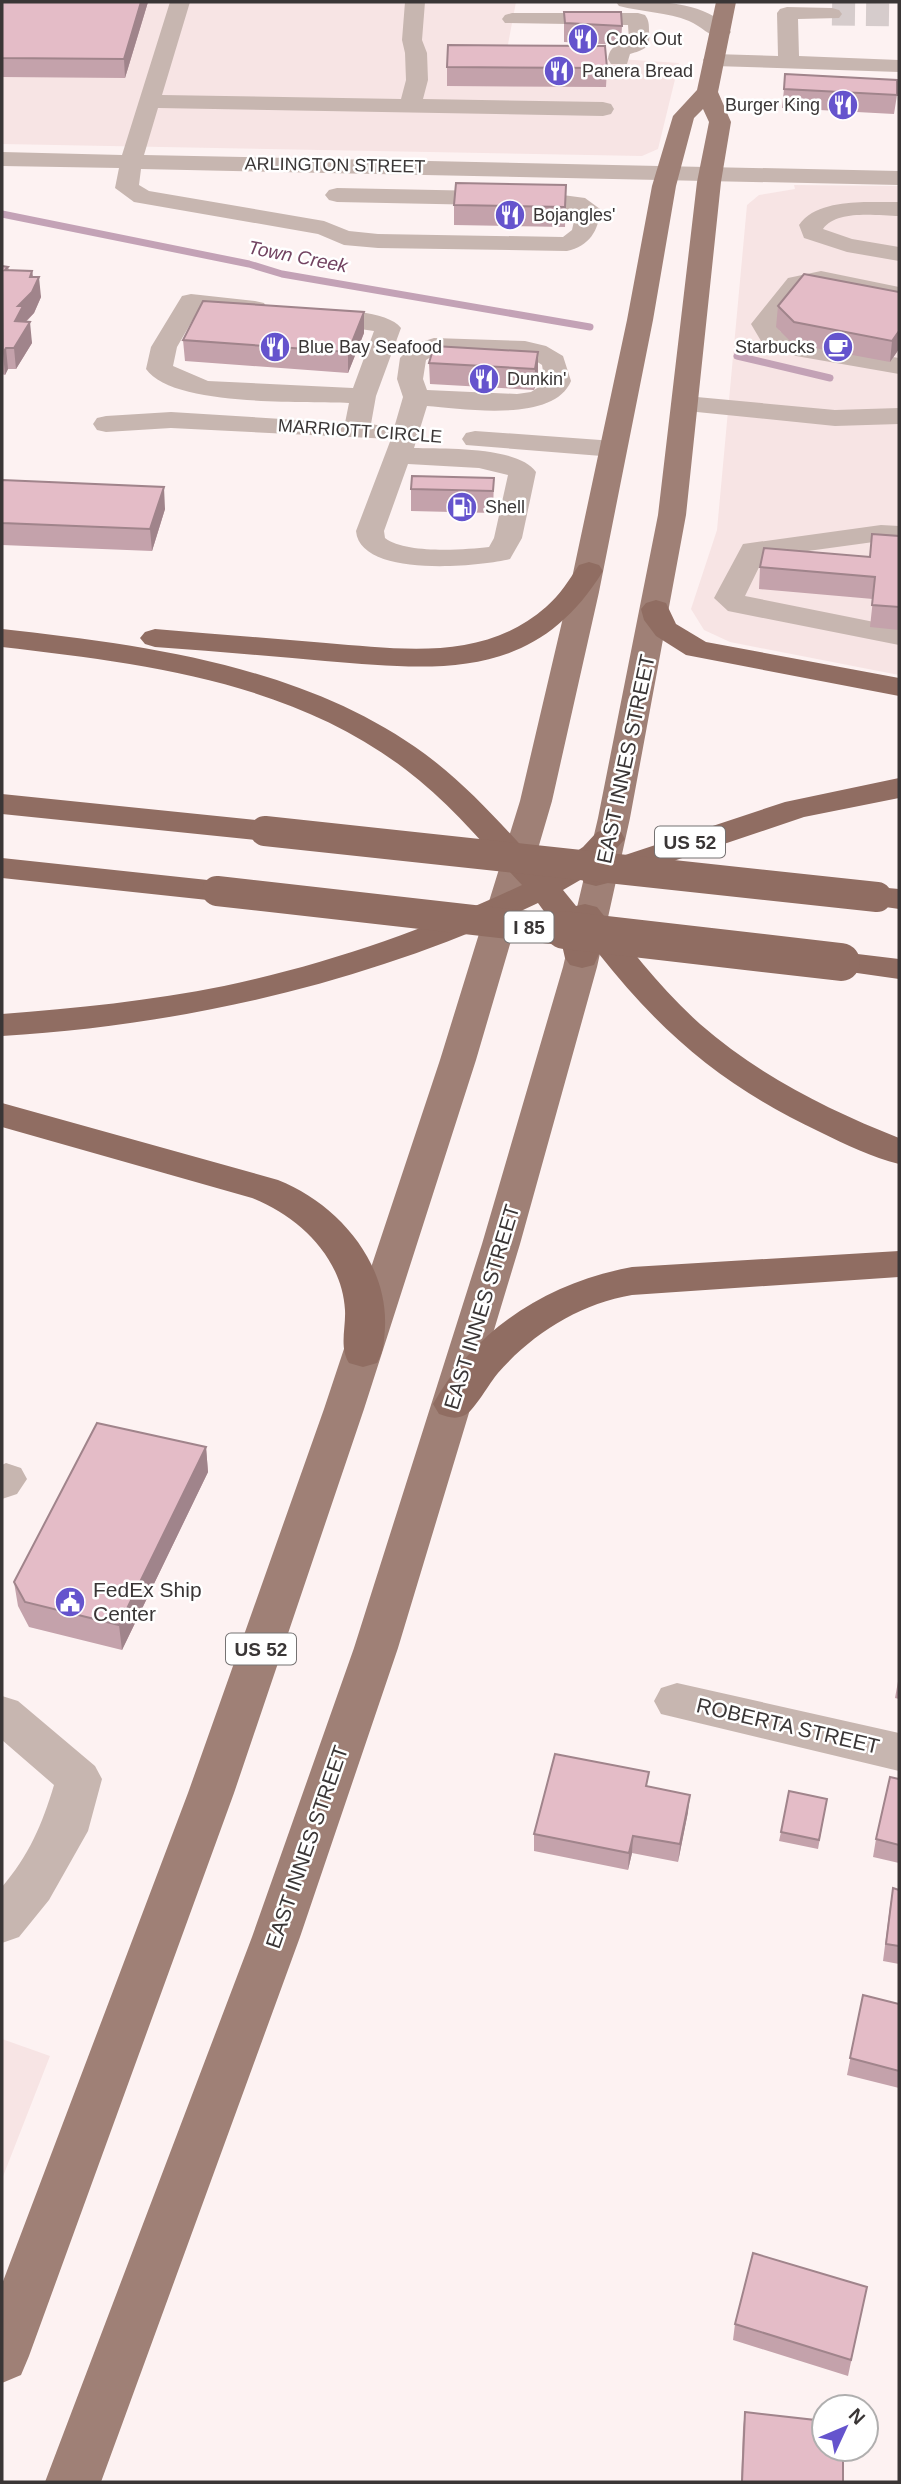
<svg xmlns="http://www.w3.org/2000/svg" width="901" height="2484" viewBox="0 0 901 2484" font-family="Helvetica,sans-serif">
<style>
.built{fill:#f7e4e4}
.lines{fill:none;stroke-linecap:round;stroke-linejoin:round}
.stream{stroke:#c3a2b6;stroke-width:7}
.minor-tunnel{stroke:#d6cccc;stroke-width:23;stroke-dasharray:23 11;stroke-linecap:butt}
.minor{fill:#c7b6b0;fill-rule:evenodd}
.major{fill:#9f8076;fill-rule:evenodd}
.highway{fill:#906d62;fill-rule:evenodd}
.highway-bridge-far1{stroke:#906d62;stroke-width:30}
.highway-bridge{stroke:#906d62;stroke-width:38}
.wall{fill:#c4a2ab}
.shaded-wall{fill:#a0848b}
.building{fill:#e4bcc7;stroke:#a0848b;stroke-width:2}
.labels{text-anchor:middle;stroke-width:5;stroke-linejoin:round;paint-order:stroke}
.far-poi-label{font-size:18px;fill:#3a3636;stroke:#fff;text-anchor:start}
.far-street-label{font-size:18px;fill:#3a3636;stroke:#fff}
.far-water-label{font-size:19px;font-style:italic;fill:#724361;stroke:#fff}
.shield{fill:#fff;stroke:#757272;stroke-width:2}
.shield-label{font-size:19px;font-weight:bold;fill:#3a3636}
.street-label{font-size:21px;fill:#3a3636;stroke:#fff}
.poi-label{font-size:21px;fill:#3a3636;stroke:#fff;text-anchor:start}
</style>
<rect width="100%" height="100%" fill="#fdf2f2"/>
<path class="built" d="M2,2H516L505,60L619,59L679,63L658,149L642,156L2,144Z
M794,185L899,186V675L730,642L704,630L691,609L717,530L747,205L759,195L795,189Z
M2,2039L50,2056L2,2179Z"/>
<g class="lines">
<path class="stream" d="M2,214L249,264L282,274L590,327
M737,356L830,378"/>
<path class="minor-tunnel" d="M832,14L899,15"/>
<path class="minor" d="M170,2H190L162,95L401,99L406,80L405,53L402,40L405,2H425L422,40L427,53L428,80L423,99L603,102L611,104L614,109L611,114L603,116L158,108L144,155L899,171V185L141,169L139,185L149,191L324,221L349,231L378,234L563,237L572,230L576,212L540,206L337,202L329,200L325,195L329,190L337,188L540,192L585,198L600,209C599,231 589,246 567,251L378,248L344,245L318,234L134,202L115,188L119,168L2,166V152L122,155Z
M616,2C650,0 709,0 731,32L728,36C711,41 704,27 689,21C668,12 641,12 619,6Z
M787,7L832,8L839,10L842,14L839,18L798,19L799,56L899,60V72L714,66L706,65L703,60L706,55L714,54L778,56L777,13L780,9Z
M512,13H638L645,15C649,20 649,25 649,31C651,48 645,49 630,54L627,64H611L608,59C610,45 618,45 629,40L628,25L505,23L502,19L505,15Z
M864,202H899V216C878,216 837,209 823,229L852,239L899,247V261L847,252L804,238L799,225C813,205 842,203 864,202Z
M821,271L899,287V301L821,285L805,289L777,324L780,331L811,344L899,358V374L796,356L761,341L751,324L788,278Z
M191,294L255,301L264,303L267,308L264,313L255,315L199,309L177,347L173,366L208,381L353,388L374,331L311,322L302,320L299,315L302,310L311,308C333,310 388,310 401,328L376,396L371,424L394,428L403,397L397,379L400,358L412,345L434,338L525,341L546,346L563,356L571,381C554,423 464,409 427,406L414,448C443,449 518,446 536,472L522,538L510,559C477,567 360,578 356,531L391,439L171,428L106,432L97,430L93,424L97,418L106,416L171,412L345,423L349,403C304,401 172,407 146,369L151,347L182,296ZM436,354L530,357L542,365L545,383L531,392L517,394L427,390L423,379L426,360ZM408,464L479,468L508,475L494,538L489,547C463,550 406,554 385,538L384,531Z
M686,396L835,410L899,408V424L835,426L677,410L673,404L677,398Z
M475,431L614,441L624,443L627,449L624,455L614,457L466,445L462,439L466,433Z
M881,525L899,526V542L881,541L764,557L745,596L899,627V645L728,611L714,598L743,544Z
M6,1463L21,1468L27,1479L17,1494L2,1499V1465Z
M677,1683L899,1733V1771L661,1714L654,1701L661,1688Z
M2,1696L18,1701L95,1766L102,1779L88,1831L49,1900L19,1937L2,1943V1887C29,1855 42,1825 54,1785L2,1740Z"/>
<path class="major" d="M716,2H736L718,92L731,122L721,182L686,515L630,818L597,967L520,1244L398,1648L300,1937L101,2482H45L252,1937L354,1648L482,1244L563,967L598,818L658,515L697,182L709,122L703,109L694,118L676,186L653,320L599,592L552,801L476,1060L364,1409L234,1793L29,2356L21,2375L2,2383V2284L188,1793L324,1409L440,1060L520,801L569,592L627,320L652,186L673,116L697,90Z"/>
<path class="highway" d="M589,562L599,565L603,571C535,682 439,670 325,661C268,656 212,651 155,647L145,644L140,638L145,632L155,629C212,634 269,638 326,643C402,649 483,662 546,607C560,595 569,580 579,565Z
M656,600L666,603L676,624L706,642L899,678V696L686,655L656,636L644,620L641,609L646,603Z
M2,629C146,645 305,666 425,754C471,788 507,831 546,872L583,847L597,832L609,829L621,832L625,839L604,862L785,802L899,778V798L804,817L608,883L596,886L584,883L582,879L563,890L576,906L585,904L597,907C629,947 661,989 700,1024C758,1075 828,1110 899,1138V1164C872,1157 846,1145 820,1132C725,1087 664,1036 599,954L594,965L582,968L570,965L565,958L559,932L538,903C370,982 186,1025 2,1036V1014C76,1008 151,1001 224,986C325,965 428,929 522,885C484,845 449,802 405,769C290,681 140,663 2,647Z
M2,794L265,821L276,824L281,831L276,838L265,841L2,814Z
M2,858L217,881L229,884L234,891L229,898L217,901L2,878Z
M877,887L899,889V909L865,904L860,897L865,890Z
M841,952L899,959V979L829,969L824,962L829,955Z
M2,1103L278,1180C337,1203 388,1262 385,1327C384,1341 384,1351 377,1363L363,1367L349,1363C339,1347 346,1328 345,1310C342,1257 298,1216 252,1198L2,1127Z
M899,1251V1277L632,1295C580,1304 533,1333 498,1373C490,1382 474,1411 465,1415C455,1420 448,1417 439,1414L433,1404C476,1328 547,1283 632,1267Z"/>
<path class="highway-bridge-far1" d="M265,831L877,897
M217,891L579,932"/>
<path class="highway-bridge" d="M564,930L841,962"/>
</g>
<path class="wall" d="M2,2H148L125,78L2,77Z
M564,12L622,26L621,45L564,42Z
M447,67L607,68L606,87L447,86Z
M784,89L897,95L894,114L782,108Z
M566,185L565,227L454,225V205Z
M2,266L8,267L9,270L32,271L33,277L41,297L34,313L26,322L32,343L16,369H8L5,375L2,374Z
M899,292V349L890,362L793,344L776,327L778,306Z
M364,333L348,373L185,361L183,340Z
M538,352V374L534,390L430,384L429,363Z
M494,478L493,513L411,511V489Z
M2,480L165,509L152,551L2,545Z
M899,536V630L870,627L873,599L759,589L760,567L869,557Z
M206,1447L208,1472L122,1650L29,1627L18,1606L14,1582Z
M899,1676V1699L895,1698Z
M899,1779V1863L873,1857L876,1839Z
M648,1786L688,1812L678,1862L632,1853L628,1870L534,1851V1834Z
M827,1799L818,1849L779,1841L781,1832Z
M893,1888L899,1890V1964L883,1961L890,1906Z
M863,1995L899,2004V2088L847,2075Z
M867,2287L848,2376L733,2340L735,2324Z
M745,2412L843,2482H741L743,2428Z"/>
<path class="shaded-wall" d="M141,2H148L125,78L124,59Z
M32,271L34,287L39,277L41,297L34,313L25,322L15,321L18,306Z
M364,312V333L348,373V352Z
M30,322L32,343L16,369L14,348Z
M899,331V349L890,362L892,341Z
M6,348L8,369L5,375L3,353Z
M538,352V374L534,390L535,369Z
M164,487L165,509L152,551L150,529Z
M206,1447L208,1472L122,1650L119,1625Z
M690,1795L688,1812L678,1862L680,1844Z
M633,1836L632,1853L628,1870L629,1853Z"/>
<path class="building" d="M2,2H141L124,59L2,58Z
M564,12H621L622,26L565,23Z
M448,45L605,46L607,68L447,67Z
M785,74L897,80V95L784,89Z
M456,183L566,185L565,207L454,205Z
M2,266L8,267L5,270L32,271L30,277H39L32,292L18,306H23L15,321L30,322L14,348H6L3,353Z
M804,274L899,292V331L892,341L794,322L778,306Z
M203,301L364,312L348,352L183,340Z
M434,346L538,352L535,369L429,363Z
M412,476L494,478L493,491L411,489Z
M2,480L164,487L150,529L2,523Z
M872,534L899,536V607L872,605L875,577L760,567L764,548L870,557Z
M97,1423L206,1447L119,1625L25,1602L14,1582Z
M555,1754L649,1772L646,1786L690,1795L680,1844L633,1836L629,1853L534,1834Z
M890,1777L899,1779V1845L876,1839Z
M789,1791L827,1799L819,1840L781,1832Z
M893,1888L899,1890V1946L886,1944Z
M863,1995L899,2004V2071L850,2058Z
M753,2253L867,2287L851,2360L735,2324Z
M745,2412L824,2421V2449H843V2482H742Z"/>
<defs>
<g id="restaurant-disc" transform="scale(1.575)"><circle r="9.5" fill="#6554cd" stroke="#fff"/><path d="M-5-6h1v4h1v-4h1v4h1v-4h1v5L-1.5 .5V6h-2V.5L-5-1ZM5-6V6H3V1.5H1.5Q1.5-4 5-6Z" fill="#fff"/></g>
<g id="cafe-disc" transform="scale(1.575)"><circle r="9.5" fill="#6554cd" stroke="#fff"/><path d="M-5.5-4.5H6V0H3Q3 3.5 0 3.5H-2.5Q-5.5 3.5-5.5 0ZM3-3.2v2h1.7v-2ZM-6 4.5H4V6H-6Z" fill="#fff"/></g>
<g id="fuel-disc" transform="scale(1.575)"><circle r="9.5" fill="#6554cd" stroke="#fff"/><path d="M-5.5-6h7V0h2V4h1.3V-2.5L3-4.5l.8-.8L6-3V5H2.5V1h-1V6h-7ZM-4.2-4.7v3.2H.2V-4.7Z" fill="#fff"/></g>
<g id="civic-disc" transform="scale(1.575)"><circle r="9.5" fill="#6554cd" stroke="#fff"/><path d="M-.6-6.5H3V-4.5H.6V-3L4-1V1h2V6H-6V1h2V-1L-.6-3ZM-1.2 2.5V6h2.4V2.5Z" fill="#fff"/></g>
</defs>
<g fill-rule="evenodd">
<use href="#restaurant-disc" x="583" y="39"/>
<use href="#restaurant-disc" x="559" y="71"/>
<use href="#restaurant-disc" x="843" y="105"/>
<use href="#restaurant-disc" x="510" y="215"/>
<use href="#restaurant-disc" x="275" y="347"/>
<use href="#cafe-disc" x="838" y="347"/>
<use href="#restaurant-disc" x="484" y="379"/>
<use href="#fuel-disc" x="462" y="507"/>
<use href="#civic-disc" x="70" y="1602"/>
</g>
<g class="labels">
<g class="far-poi-label">
<text x="606" y="45">Cook Out</text>
<text x="582" y="77">Panera Bread</text>
<text x="820" y="111" text-anchor="end">Burger King</text>
<text x="533" y="221">Bojangles'</text>
<text x="298" y="353">Blue Bay Seafood</text>
<text x="815" y="353" text-anchor="end">Starbucks</text>
<text x="507" y="385">Dunkin'</text>
<text x="485" y="513">Shell</text>
</g>
<g class="far-street-label">
<text transform="translate(335 165) rotate(1)" y="6">ARLINGTON STREET</text>
<text transform="translate(360 431) rotate(4)" y="6">MARRIOTT CIRCLE</text>
</g>
<g class="far-water-label">
<text transform="translate(298 256) rotate(11)" y="7">Town Creek</text>
</g>
<g class="shield">
<rect x="655" y="826.5" width="70" height="31" rx="5"/>
<rect x="504.5" y="911.5" width="49" height="31" rx="5"/>
<rect x="226" y="1633.5" width="70" height="31" rx="5"/>
</g>
<g class="shield-label">
<text x="690" y="849">US 52</text>
<text x="529" y="934">I 85</text>
<text x="261" y="1656">US 52</text>
</g>
<g class="street-label">
<text transform="translate(626 759) rotate(-78)" y="7">EAST INNES STREET</text>
<text transform="translate(482 1307) rotate(-73)" y="7">EAST INNES STREET</text>
<text transform="translate(788 1726) rotate(13)" y="7">ROBERTA STREET</text>
<text transform="translate(307 1847) rotate(-71)" y="7">EAST INNES STREET</text>
</g>
<g class="poi-label">
<text x="93" y="1597">FedEx Ship<tspan x="93" dy="24">Center</tspan></text>
</g>
</g>
<rect width="901" height="2484" fill="none" stroke="#3a3636" stroke-width="7"/>
<g transform="translate(845 2428) rotate(46)"><circle r="33" fill="#ffffff" stroke="#b0afaf" stroke-width="2"/>
<path d="M0-5L12 26L0 18L-12 26Z" fill="#6554cd"/>
<text y="-10" font-size="19" font-weight="bold" text-anchor="middle" fill="#3a3636">N</text>
</g>
</svg>
